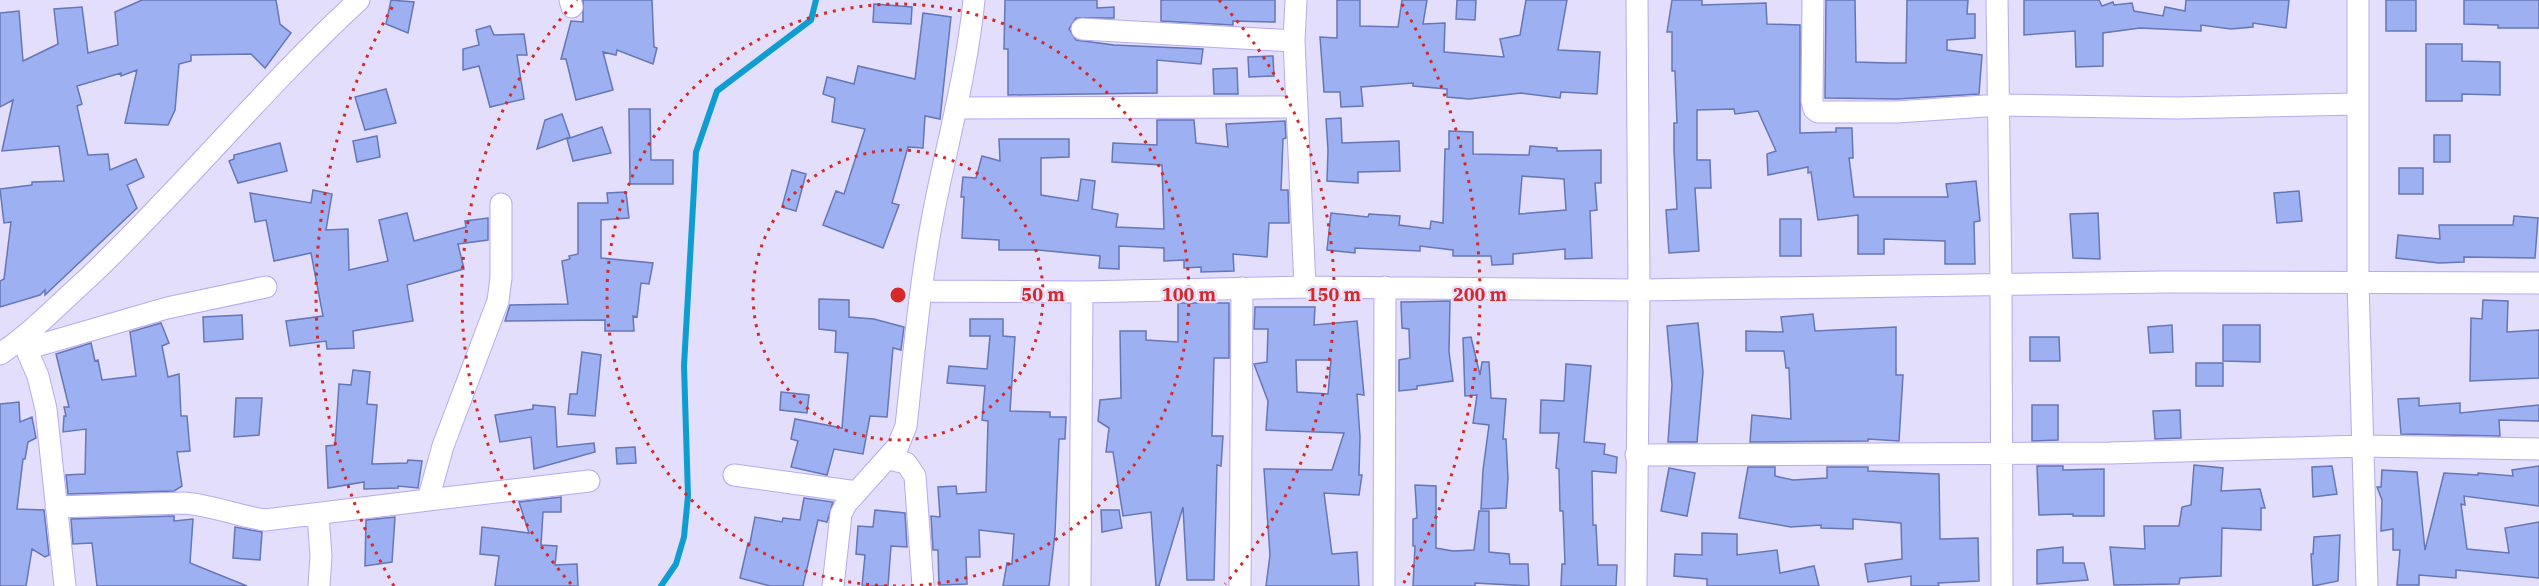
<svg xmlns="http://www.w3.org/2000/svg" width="2539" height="586" viewBox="0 0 2539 586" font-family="'IBM Plex Serif',serif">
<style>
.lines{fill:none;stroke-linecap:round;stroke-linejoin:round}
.stream{stroke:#0f9dd1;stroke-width:6}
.building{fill:#9db0f2;stroke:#6676b6;stroke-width:1.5;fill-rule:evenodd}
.minor-casing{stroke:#b6aaf1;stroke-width:23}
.minor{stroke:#fff;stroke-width:21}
.ring{fill:none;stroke:#d62828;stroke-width:3;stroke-dasharray:3 6}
.centre{fill:#d62828;stroke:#e2defb;stroke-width:3}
.ring-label{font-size:18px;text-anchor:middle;font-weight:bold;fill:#d62828;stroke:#e2defb;stroke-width:5;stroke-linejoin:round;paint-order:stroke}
</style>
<rect width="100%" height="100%" fill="#e2defb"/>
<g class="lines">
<path class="stream" d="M661,586L676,564L684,537L688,496L684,366L696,152L717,91L811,20L816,0"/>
</g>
<path class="building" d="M142,0H276L280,24L291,33L265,68L251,54L191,55V61L179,64L175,110L168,125L125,123L137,70L121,76V73L77,86L82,104L77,106L88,155L108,154L110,170L136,159L144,177L127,185L137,208L45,295V290L40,295L0,307V281L4,279L11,222L4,223L0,189L32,185V182L64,181L59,146L2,151L13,100L0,107V13L19,11L23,61L58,44L54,9L82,7L88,53L118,45L115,12Z
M391,0L414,2L408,33L386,24Z
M583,0H652L654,47L657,48L653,64L617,50L616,55L603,52L613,90L576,100L566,59H561L571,21L583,22Z
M1005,0H1097V8L1114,7V18H1076L1069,29L1076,40L1114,45L1203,49L1201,64L1157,60V93L1008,95V49H1004Z
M1161,0H1275V22L1233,21V25L1161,21Z
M1337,0H1360V26L1398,27L1402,0H1427L1423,24L1445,23L1444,52L1504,57L1500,39L1520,35L1526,0H1567L1558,50L1600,52L1597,94L1561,92L1560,98L1521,93L1469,99L1447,97V89L1413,86V83L1361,87L1363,106L1341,107L1340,92H1324L1320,37L1337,38Z
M1457,0H1476L1475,20L1456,19Z
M1672,0H1702V5L1766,3L1767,24L1800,25V133L1836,132V128H1852L1853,158H1849L1854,197H1948L1946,184L1976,181L1980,221L1974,222L1975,264H1945V241L1884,239V254H1858V215L1818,220L1811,172L1808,173V167L1768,175L1767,154L1776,151L1758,111L1735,114L1734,109L1697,110V160H1710L1711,188H1695L1699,251L1669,253L1666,210L1677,209L1674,150V123H1677L1675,71H1672V32H1667Z
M1826,0H1855L1856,62L1889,63H1906L1907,0H1968L1967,14H1975V38L1947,40V50L1982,55L1979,94L1897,99L1825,98Z
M2024,0H2099L2102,6L2113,2L2114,5L2132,3L2134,11L2163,16L2165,7L2185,11L2186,0H2289L2286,28L2253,23V27L2231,29L2201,25V31L2140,28L2103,33V66L2076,67L2075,31L2024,35Z
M2386,0H2416V31H2386Z
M2464,0H2539V28H2498V25L2464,24Z
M874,4L912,7L911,24L873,22Z
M923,13L951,17L940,119L925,116L923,148L908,147L892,203L899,205L883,248L823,225L836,191L844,194L865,129L832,122L835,98L823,94L827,77L854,84L858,66L915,79Z
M490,26L494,35L524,34L527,55H517L524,99L490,107L479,66L463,70V49L479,45L476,30Z
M2426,44H2462V61L2500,62V95L2462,94V101H2426Z
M1273,56L1274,76L1249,77L1248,57Z
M1237,68L1238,94H1214L1213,69Z
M386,89L396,123L365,130L355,97Z
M629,109H650L651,160H673V184H630Z
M562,114L570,137L537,149L545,120Z
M1341,118L1342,143L1399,141L1400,171L1358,172V183L1327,181L1328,150L1326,119Z
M1157,120H1194L1196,143L1228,147L1226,124L1285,121L1286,138L1283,139L1281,190H1288L1289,223H1269L1267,257L1233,254L1234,271L1201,272V267L1184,268V260L1164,261V248L1119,246V269L1099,268L1100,256L1038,250H999V240L962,238L964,197H961L963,177L976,178L982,156L1000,161L999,139H1069V157L1041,158V195L1078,201L1081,179L1095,181L1092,209L1118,214L1116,227L1164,229L1162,165L1112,162L1113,143L1157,145Z
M602,127L611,153L573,161L567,139Z
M1449,131L1473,132V154L1529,155L1530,146L1557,148V151L1601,150V183H1595L1597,210L1590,211L1592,258L1565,259V249L1513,254V264L1492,265L1491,256H1453V250L1420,246V251L1355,248V253L1327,250L1331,213L1368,217L1369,214L1400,216L1399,225L1430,229L1431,221L1443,223L1445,149H1449ZM1522,176L1564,179L1566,210L1519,214Z
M2434,135H2450V162H2434Z
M377,136L380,157L357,162L353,141Z
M280,143L287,171L238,183L229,161L234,159V155Z
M2399,168H2423V194H2399Z
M792,170L806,174L796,211L782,207Z
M313,190L332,194L326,230L348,229L349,270L388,261L379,220L407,213L414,241L466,227L465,221L488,218V240L458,244L464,269L407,285L413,321L353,331L354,348L327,349L326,341L290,346L286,321L323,316L311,253L274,261L266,220L255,222L250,193L311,203Z
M2299,191L2302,221L2277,223L2274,193Z
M626,192L629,218L601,220V258L653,263L649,284L641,283L637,317L633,316L634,331H605V320L505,321L510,305L568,304L562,261L570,259L569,256L578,254V203H608L607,193Z
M2098,213L2100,259L2073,258L2070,214Z
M2514,216L2538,218L2535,258L2464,257V262L2439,263L2396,258L2398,235L2440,239L2439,225H2513Z
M1780,219H1801V256H1780Z
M819,299L849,300V317L874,319L904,327L901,350L893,348L887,417L870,416L863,454L834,449L827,475L791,467L798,441L791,439L795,419L842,428L848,353L835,352L836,331L819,329Z
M2483,300L2508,301L2507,332L2539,330V378L2470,381L2471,318L2482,319Z
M1450,301L1449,352L1453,381L1417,386V389L1399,391V360L1410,358L1409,329L1402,328L1401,302Z
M1178,303H1229V358H1214L1212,436H1223L1221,466L1217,465L1214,580H1187L1183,507L1159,586H1156L1151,512L1123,516L1113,452H1106L1109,428L1098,421L1100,400L1121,398L1120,331H1146V340L1178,342Z
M1255,307H1315L1314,325L1357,321L1364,395L1357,394L1360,437L1359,475H1362L1359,495L1324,493L1332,554L1357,552L1359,586H1266L1270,555L1264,469L1332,470L1344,433L1266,430L1268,401L1254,364L1267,362L1268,329H1254ZM1296,360H1331L1328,394L1297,392Z
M1813,314L1815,331L1896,327V375H1903L1899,441L1868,439V441L1750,442L1752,415L1791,419L1790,393L1789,368H1786L1784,351H1746V331L1783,332L1781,317Z
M242,315L243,339L204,342L203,317Z
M970,319H1003V336L1015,337L1010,411L1050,412V417H1066L1065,439H1059L1055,533L1049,586H1003L1007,563L1012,564L1014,534L979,530L980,557H966L967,584L939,585L938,550H933L931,516L940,517L938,487L956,486L957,494L986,492L988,421L982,420L985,386L947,383L949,366L987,369L990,336H970Z
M161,323L169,343L162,346L168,377L179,374L181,416H187L190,451L177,452L182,486L174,491L68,494L66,475L85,474L86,429L63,432L64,416H66L64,407H69L56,354L91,343L95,361L98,360L102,380L136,376L130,332Z
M1698,323L1703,372L1697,442H1668L1672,385L1667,326Z
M2172,325L2173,352L2150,353L2148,327Z
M2223,325H2260V362L2223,361Z
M1471,337L1480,375L1482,362H1489L1491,398L1506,399L1503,439H1506L1508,478L1506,508L1481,509L1483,470L1489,425L1473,423L1477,395L1465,396L1463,338Z
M2030,337H2059L2060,361H2030Z
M582,352L601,355L595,416L568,414L570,394H577Z
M2196,363H2223V386H2196Z
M1566,364L1591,366L1584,442L1605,444L1604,454L1617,457L1616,473L1592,471L1593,525H1596L1598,565H1617L1616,586H1561L1562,564H1565L1563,511H1560L1559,469L1556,468L1559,433H1540L1541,400L1564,401Z
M353,370L370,372L367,404L377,405L372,464L407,463L408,460L422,461L418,488L398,486V488L364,489V482L328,488L326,446L335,445L339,384L351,385Z
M781,392L809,395L807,413L780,410Z
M236,398H262L259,435L234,437Z
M2419,398V406L2460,403V413L2539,405V421L2499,420L2500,436L2401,434L2398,399Z
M19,402L20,422L32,417L36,438L28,442L25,459H23L17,509L44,510L49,555L45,557L32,549L26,586H0V404Z
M533,405L555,407L557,447L594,443L595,452L534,469L531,437L500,442L495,415L533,409Z
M2032,405H2058V440L2032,441Z
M2180,410L2181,438L2155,439L2153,411Z
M635,447L636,463L617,464L616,448Z
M2194,465L2223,468L2221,491L2260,489L2265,508H2261V530L2222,528L2221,576L2180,578L2179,584L2114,585L2110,547L2145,549L2144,526H2179L2182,507L2191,505Z
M2037,466H2063V470L2104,469V516H2073V514L2039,515Z
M2332,466L2337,494L2313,497L2312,467Z
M2539,466V506L2464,496L2465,505L2461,504L2467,549L2509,553L2505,528L2539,522V578L2456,570V578L2419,575V585H2397L2400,550H2393V529L2381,531L2382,500L2377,487H2381L2382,470L2417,472L2425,550L2444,473L2478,475V473L2513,476L2512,470Z
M1748,467H1775V476L1793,480L1827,478V467H1868V471L1939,474L1940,539L1978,538L1979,581L1938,583L1939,586H1911V576L1868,582L1865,564L1902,559L1901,523L1853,519V529L1821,528V525L1791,527L1739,518Z
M1669,468L1695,473L1687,516L1661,511Z
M1415,485L1436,486V548L1453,551L1474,550L1479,511H1489V552L1509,554L1510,564H1528L1529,586L1475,583V586H1413L1415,546H1413V519L1417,518Z
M561,497V512H543L541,545L557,546L555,565L577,564L578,586H495L499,556L480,554L482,527L529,533L519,502Z
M804,498L833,502L827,522L818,520L803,586H770L740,578L748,543H750L755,517L782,522L783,518L800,520Z
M875,510L905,513L907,547L891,546L888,586H862L865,555L856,554L858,526L873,527Z
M1101,510H1119L1122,528L1102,532Z
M174,516V521L193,519L190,563L247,586H97L92,543L73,544L71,519Z
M395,517L392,562L365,566L366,520Z
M235,527L262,532L260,560L233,558Z
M1702,533L1737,534V555L1777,550L1780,573L1814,566L1819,586H1707V579L1674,576L1675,554L1702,555Z
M2340,535L2338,581L2313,586L2311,554H2313L2314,537Z
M2063,547V563H2084L2088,580L2037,584V550Z"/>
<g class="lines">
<g class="minor-casing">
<path id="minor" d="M570,0L572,7
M1296,0L1294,41L1305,287
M1813,0L1812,101L1814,109L1818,112H1897L2000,105L2177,108L2358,104
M1997,0L2001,284L2002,586
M2358,0V283L2367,586
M1082,29L1294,41
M957,108L1297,107
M921,291L1082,292L1305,287L1639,290L2164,282L2539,283
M22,339L38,376L46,409L65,586
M26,349L167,308L266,287
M0,354C33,332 60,303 89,277C183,188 264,87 359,0
M1636,455L2110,453L2363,446L2539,449
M889,459L906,463L915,476L923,586
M734,475L857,492
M428,500L589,481
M56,507L184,503C212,505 237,516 265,520L428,500L443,446L498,301L501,278V204
M318,515L321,556L319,586
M833,586L841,514L846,504L898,446L906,426C914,354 920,281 934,210C948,140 967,71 974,0
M1080,586L1082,292
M1240,586L1242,288
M1384,586L1385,287
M1636,586L1639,290L1637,0"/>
</g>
<use href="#minor" class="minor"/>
</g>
<g class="ring">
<circle cx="898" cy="295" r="145"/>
<circle cx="898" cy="295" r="291"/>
<path d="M571 584A436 436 0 0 1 577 0M1219 0A436 436 0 0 1 1225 584"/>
<path d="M394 586A582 582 0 0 1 394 4M1402 4A582 582 0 0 1 1402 586"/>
</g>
<circle cx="898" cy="295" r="9" class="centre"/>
<g class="ring-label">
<text x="1043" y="301">50 m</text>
<text x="1189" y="301">100 m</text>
<text x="1334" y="301">150 m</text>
<text x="1480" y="301">200 m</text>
</g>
</svg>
